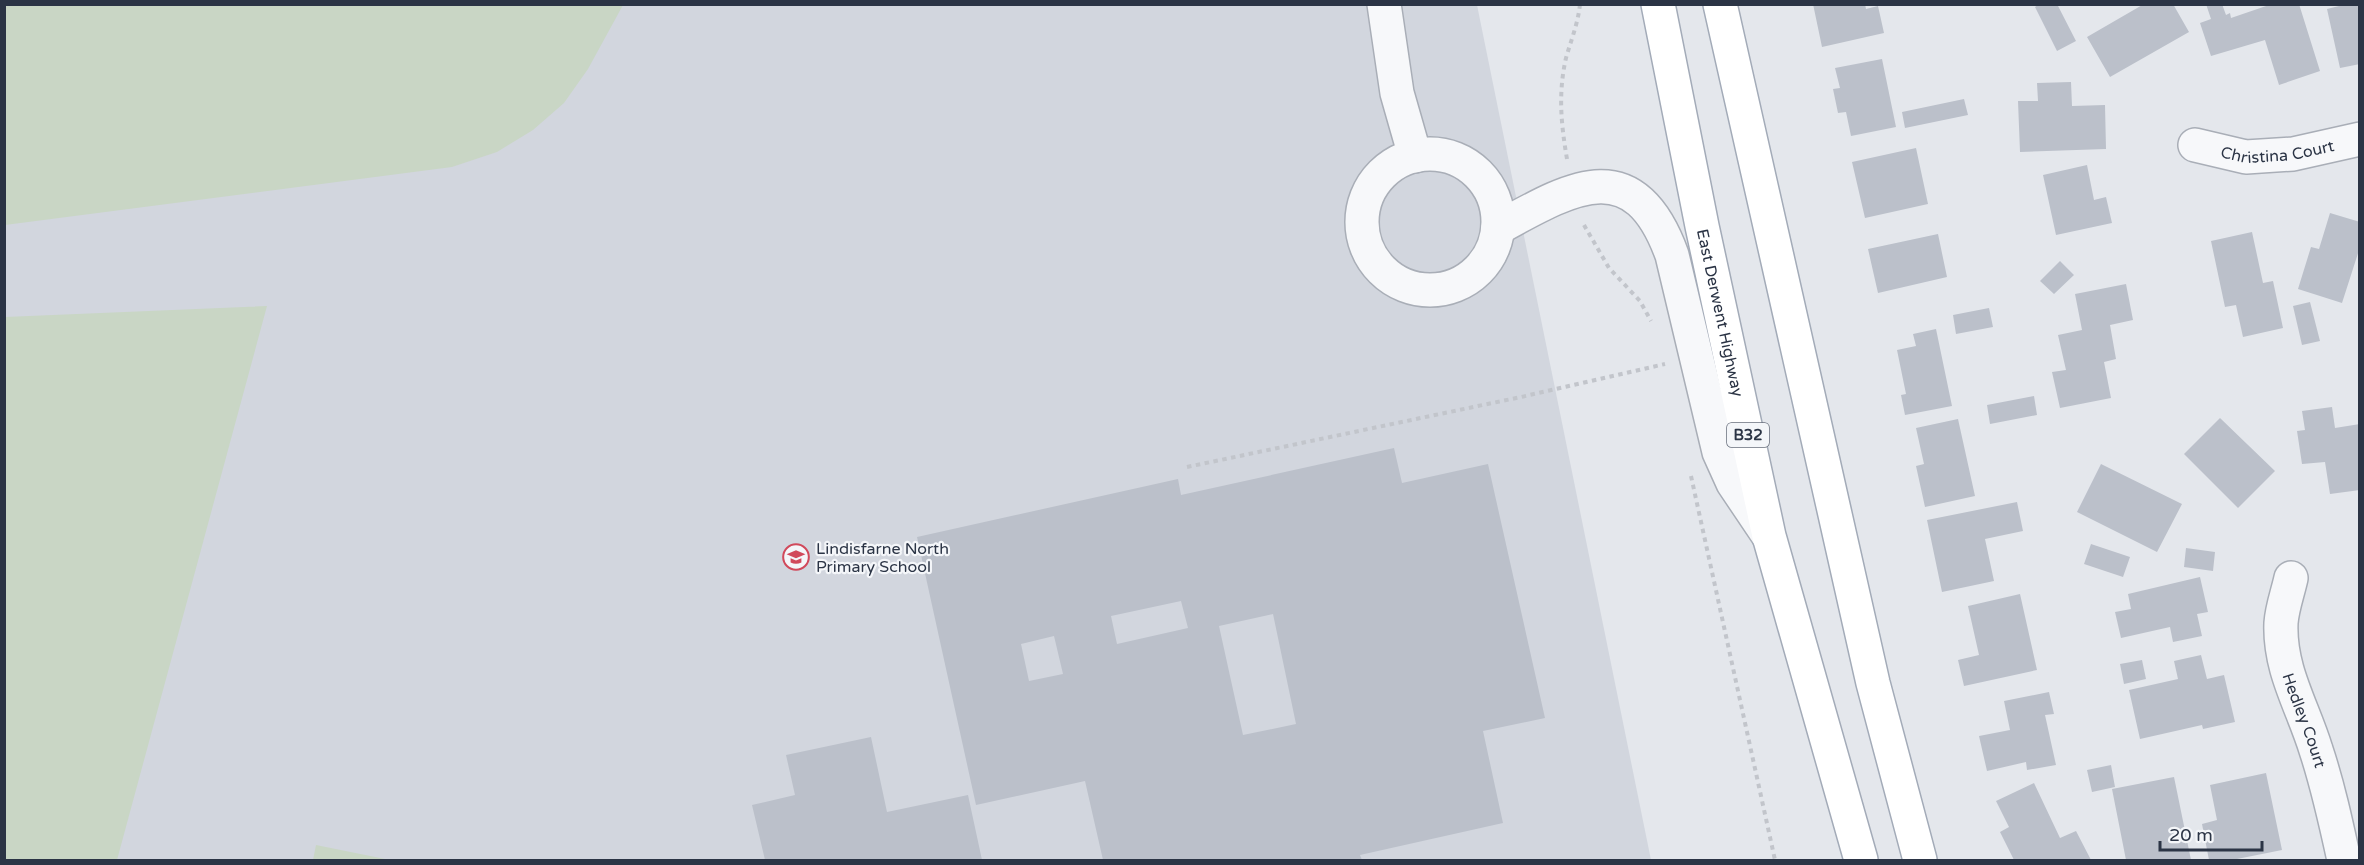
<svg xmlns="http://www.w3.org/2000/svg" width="2364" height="865" viewBox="0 0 2364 865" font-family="'Varela Round',sans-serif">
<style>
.built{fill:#d2d6de}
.green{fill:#c9d6c5}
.building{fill:#bbc0ca;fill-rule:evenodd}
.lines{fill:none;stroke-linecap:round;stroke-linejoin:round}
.minor-casing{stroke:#a9aeb7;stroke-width:36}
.major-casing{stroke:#a3abb8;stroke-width:36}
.path{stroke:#c2c5cb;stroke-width:4;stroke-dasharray:4.5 4.5;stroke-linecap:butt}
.minor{stroke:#f7f8fa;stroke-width:33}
.major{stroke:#fff;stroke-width:33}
.labels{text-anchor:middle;stroke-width:4.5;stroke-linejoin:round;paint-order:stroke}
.shield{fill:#f4f6f9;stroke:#676e7b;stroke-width:1.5}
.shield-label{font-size:15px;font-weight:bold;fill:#2b3445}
.street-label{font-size:16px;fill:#2b3445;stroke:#f4f6f9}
.poi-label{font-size:16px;fill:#2b3445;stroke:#f4f6f9;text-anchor:start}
</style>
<rect width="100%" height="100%" fill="#e4e7ec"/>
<path class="built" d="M5,5H1477L1651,860H5Z"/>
<path class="green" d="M4,5L5,4L623,5L588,69L564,103L533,130L497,152L452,167L5,225Z
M267,306L117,860H5V317Z
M316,845L390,860H313Z"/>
<path class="building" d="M1813,4H1865L1866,9L1878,6L1884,33L1822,47Z
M2039,4H2057L2076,41L2057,51L2035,7Z
M2144,4H2173L2189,32L2110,77L2087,37Z
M2206,4H2222L2226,15L2230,13L2231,18L2272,4H2299L2320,71L2279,85L2265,40L2211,56L2200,23L2211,19Z
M2347,4H2360V64L2340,68L2327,9Z
M1882,59L1896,127L1851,136L1846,112L1838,113L1833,89L1840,88L1835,68Z
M2071,82L2072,106L2105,105L2106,149L2020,152L2018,101H2038L2037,83Z
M1964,99L1968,115L1905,128L1902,112Z
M1916,148L1928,204L1865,218L1852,162Z
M2087,165L2094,200L2106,197L2112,223L2056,235L2043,175Z
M2330,213L2360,222V247L2342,303L2298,289L2311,247L2319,249Z
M2252,232L2263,283L2273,281L2283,328L2243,337L2236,305L2225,307L2211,241Z
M1938,234L1947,277L1878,293L1868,249Z
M2060,261L2074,275L2054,294L2040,281Z
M2126,284L2133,320L2110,325L2116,359L2104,362L2111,398L2060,408L2052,372L2066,370L2058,335L2082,330L2075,294Z
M2310,302L2320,341L2302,345L2293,306Z
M1989,308L1993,327L1956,334L1953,315Z
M1936,329L1952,406L1905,415L1901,395L1906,394L1897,350L1916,346L1913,334Z
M2034,396L2037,415L1990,424L1987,405Z
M2332,407L2335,428L2360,424V490L2330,494L2325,462L2302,464L2297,431L2305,430L2302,411Z
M2220,418L2275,471L2238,508L2184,454Z
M1958,419L1975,496L1925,507L1916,466L1924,464L1916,428Z
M1394,448L1402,483L1488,464L1545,718L1483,731L1503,823L1360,855L1362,860H1103L1085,781L976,805L917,537L1178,479L1181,495ZM1181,601L1188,628L1117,644L1111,616ZM1273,614L1296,724L1243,735L1219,626ZM1054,636L1063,674L1029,681L1021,644Z
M2101,464L2182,504L2157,552L2077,512Z
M2017,502L2023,531L1985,539L1994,581L1942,592L1927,520Z
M2091,544L2130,557L2123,577L2084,564Z
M2186,548L2215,552L2213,571L2184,567Z
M2200,577L2208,612L2197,614L2202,636L2173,642L2170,627L2121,638L2115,612L2131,609L2128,594Z
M2020,594L2037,670L1964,686L1958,660L1979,655L1968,606Z
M2201,655L2207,679L2224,675L2235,722L2203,729L2202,725L2140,739L2129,690L2178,679L2174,661Z
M2142,660L2146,679L2124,684L2120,664Z
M2049,692L2054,714L2045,715L2056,765L2027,770L2026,762L1987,771L1979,736L2010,730L2004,701Z
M871,737L887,812L968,795L982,860H765L752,805L795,795L786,755Z
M2111,765L2115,787L2092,792L2087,770Z
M2266,773L2282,850L2232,860H2209L2202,824L2217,820L2210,785Z
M2174,777L2191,860H2126L2112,789Z
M2034,783L2060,838L2076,831L2091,860H2014L2000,832L2009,827L1996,801Z"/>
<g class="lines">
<g class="minor-casing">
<g id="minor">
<path d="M1384,4L1397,93L1415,156"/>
<path id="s1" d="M2195,145L2246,157L2293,154L2360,139"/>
<circle cx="1430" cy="222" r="68"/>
<path d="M1498,228C1572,187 1634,150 1672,255L1719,452L1733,483L1768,535"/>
<path id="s2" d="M2291,578C2288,592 2282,608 2281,623C2279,670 2303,707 2316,750C2328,786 2336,823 2344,860"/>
</g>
</g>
<g class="major-casing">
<g id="major">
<path id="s3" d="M1658,4L1702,226L1769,536L1861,860"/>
<path d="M1720,4L1873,683L1920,860"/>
</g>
</g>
<path class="path" d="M1567,159C1561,124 1558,93 1566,58C1571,40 1578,24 1580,4
M1584,225L1609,268L1640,301L1651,321
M1187,467L1521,397L1665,364
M1691,476L1775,860"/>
<use href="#minor" class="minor"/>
<use href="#major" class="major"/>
</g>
<defs>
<g id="school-ring" transform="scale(1.35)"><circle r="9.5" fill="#f4f6f9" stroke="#d1495b" stroke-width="1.5"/><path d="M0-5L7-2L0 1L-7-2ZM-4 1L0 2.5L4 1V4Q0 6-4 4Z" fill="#d1495b"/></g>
</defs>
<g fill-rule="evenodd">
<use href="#school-ring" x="796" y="557"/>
</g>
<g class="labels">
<rect class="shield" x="1727" y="423" width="42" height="24" rx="4.5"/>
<g class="shield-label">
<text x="1748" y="440">B32</text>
</g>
<g class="street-label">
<text dy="6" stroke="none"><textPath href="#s1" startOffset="84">Christina Court</textPath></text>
<text dy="6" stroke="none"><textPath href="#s3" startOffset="315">East Derwent Highway</textPath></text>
<text dy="6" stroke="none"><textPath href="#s2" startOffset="147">Hedley Court</textPath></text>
</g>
<g class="poi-label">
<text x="816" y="554">Lindisfarne North<tspan x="816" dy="18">Primary School</tspan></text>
</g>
</g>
<rect width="2364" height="865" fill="none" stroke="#2b3445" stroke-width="12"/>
<path d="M2160 841v9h102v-9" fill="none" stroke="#2b3445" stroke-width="3"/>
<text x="2169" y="841" font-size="18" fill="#2b3445" stroke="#f4f6f9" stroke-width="4.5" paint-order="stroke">20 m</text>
</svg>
